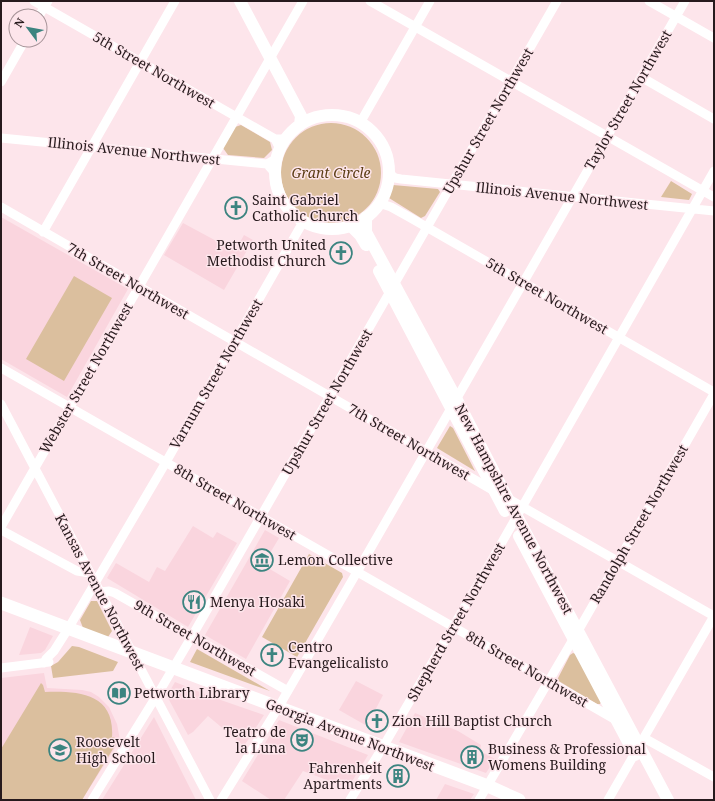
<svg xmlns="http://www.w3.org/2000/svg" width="715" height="801" viewBox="0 0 715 801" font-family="'Noto Serif',serif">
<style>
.built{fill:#fad5de}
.green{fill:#dbbf9e}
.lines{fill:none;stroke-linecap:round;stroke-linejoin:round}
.minor{stroke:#fff;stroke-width:9}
.major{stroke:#fff;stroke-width:12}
.highway{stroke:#fff;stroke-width:13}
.labels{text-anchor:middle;stroke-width:3;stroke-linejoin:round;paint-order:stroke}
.street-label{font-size:14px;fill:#271a1d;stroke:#fde5eb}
.park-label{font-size:14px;font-style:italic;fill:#5b3d15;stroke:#fde5eb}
.poi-label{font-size:14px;fill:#271a1d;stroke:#fde5eb;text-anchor:start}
</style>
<rect width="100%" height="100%" fill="#fde5eb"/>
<path class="built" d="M1,217L128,289L67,397L1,359Z
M183,223L235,251L244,235L253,240L224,290L164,255Z
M193,526L213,538L217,532L237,543L188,627L107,578L116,563L149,582L157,567L165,571Z
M265,530L279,538L263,565L290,581L246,659L205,635Z
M30,627L53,636L45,650L41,653L19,655Z
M44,673L47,688L82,690L91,692L99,697L109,707L117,724L120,740L82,800H1V678Z
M356,681L383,695L367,726L339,710Z
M175,682L215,698L264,715L244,746L208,716L193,732L188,735L167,696Z
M415,713L458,731L481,745L480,751L495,759L486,773L399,742Z
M154,717L196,800H102Z
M279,720L368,755L348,788L303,771L284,800H271L242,781Z
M445,784L474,794L470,800H436Z"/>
<path class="green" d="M281 173a50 50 0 1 1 100 0a50 50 0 1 1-100 0Z
M241,125L270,142L272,150L264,158L228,155L223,148L235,127Z
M671,181L692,194L689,200L661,197Z
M393,185L438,189L440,192L425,216L421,218L389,198Z
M74,276L112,298L64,381L26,359Z
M450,426L453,428L475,471L437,448Z
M309,554L342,573L343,577L297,657L262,637Z
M91,601H97L112,631L108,637L83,628L80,620Z
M72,646L79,647L118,662L113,671L53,678L51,666L58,662Z
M197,649L270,691L190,662Z
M573,653L576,654L601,702L600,704H597L557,680L570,655Z
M41,683L43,685L45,692C78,691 115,693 112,737L119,739L82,800H1V749Z"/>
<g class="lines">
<path class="minor" d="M34,1L275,139H285
M370,1L714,197
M649,1L714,38
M39,16L48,1
M641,77L714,119
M1,82L25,40
M360,123L430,1
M1,138L267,164L277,158
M275,139L280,149
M267,164L275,173
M389,173L395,178L401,179L714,211
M379,203L391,207L409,217L714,392
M1,207L496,492
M43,232L175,1
M1,368L616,720
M1,404L210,800
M507,498L714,616
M1,527L303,1
M1,530L77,571L90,573
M100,592L109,591L115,593L288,691
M44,663L46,659L54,651L68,629L162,469L303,222
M1,668L49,662
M644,738L714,777
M92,800L162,687L195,631L557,1
M221,800L278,708L357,572L685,1
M350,800L383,747L481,579L714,171
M479,800L578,631L714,394
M608,800L714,616"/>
<path class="major" d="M240,1L301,116L300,125
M275 172a57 57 0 1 1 114 0a57 57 0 1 1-114 0Z
M366,217V232L456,398L512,507L668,800
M351,226L360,235L366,245
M379,271L505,511
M519,536L635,755"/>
<path class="highway" d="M1,603L488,786L519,800"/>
</g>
<defs>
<g id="church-ring" transform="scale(1.15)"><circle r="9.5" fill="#fde5eb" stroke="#3c8480" stroke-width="1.5"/><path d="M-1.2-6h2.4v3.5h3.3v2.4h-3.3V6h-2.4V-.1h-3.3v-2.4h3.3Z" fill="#3c8480"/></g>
<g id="museum-ring" transform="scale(1.15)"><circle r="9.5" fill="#fde5eb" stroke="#3c8480" stroke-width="1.5"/><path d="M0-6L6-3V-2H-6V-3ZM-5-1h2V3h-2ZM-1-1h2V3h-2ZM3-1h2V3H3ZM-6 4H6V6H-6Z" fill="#3c8480"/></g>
<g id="restaurant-ring" transform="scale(1.15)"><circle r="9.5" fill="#fde5eb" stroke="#3c8480" stroke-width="1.5"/><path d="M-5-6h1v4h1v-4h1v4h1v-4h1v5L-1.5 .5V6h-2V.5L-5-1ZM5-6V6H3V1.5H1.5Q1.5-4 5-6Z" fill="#3c8480"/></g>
<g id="library-ring" transform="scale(1.15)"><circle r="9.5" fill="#fde5eb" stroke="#3c8480" stroke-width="1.5"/><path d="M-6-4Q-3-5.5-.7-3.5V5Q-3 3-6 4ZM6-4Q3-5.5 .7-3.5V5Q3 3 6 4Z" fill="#3c8480"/></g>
<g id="theatre-ring" transform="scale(1.15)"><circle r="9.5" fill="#fde5eb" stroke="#3c8480" stroke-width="1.5"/><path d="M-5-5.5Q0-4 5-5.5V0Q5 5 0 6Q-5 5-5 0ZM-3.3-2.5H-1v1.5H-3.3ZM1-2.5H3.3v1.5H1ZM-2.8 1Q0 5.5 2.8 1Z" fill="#3c8480"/></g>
<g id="school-ring" transform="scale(1.15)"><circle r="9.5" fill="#fde5eb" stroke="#3c8480" stroke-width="1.5"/><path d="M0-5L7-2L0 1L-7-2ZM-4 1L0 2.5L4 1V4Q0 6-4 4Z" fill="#3c8480"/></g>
<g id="building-ring" transform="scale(1.15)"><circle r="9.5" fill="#fde5eb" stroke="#3c8480" stroke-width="1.5"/><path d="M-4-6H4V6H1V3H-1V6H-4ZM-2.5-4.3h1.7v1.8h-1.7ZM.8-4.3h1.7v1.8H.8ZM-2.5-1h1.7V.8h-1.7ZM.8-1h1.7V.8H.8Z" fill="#3c8480"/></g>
</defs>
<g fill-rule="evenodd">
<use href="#church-ring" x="236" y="208"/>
<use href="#church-ring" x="341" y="253"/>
<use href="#museum-ring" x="262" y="560"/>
<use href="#restaurant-ring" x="194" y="602"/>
<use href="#church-ring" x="272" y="655"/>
<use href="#library-ring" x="119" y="693"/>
<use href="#church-ring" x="377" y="721"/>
<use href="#theatre-ring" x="302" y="740"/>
<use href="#school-ring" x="60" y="750"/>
<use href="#building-ring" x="472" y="757"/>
<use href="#building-ring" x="398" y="776"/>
</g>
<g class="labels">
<g class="street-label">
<text transform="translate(154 70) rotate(30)" y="5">5th Street Northwest</text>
<text transform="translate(628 100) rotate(-60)" y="5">Taylor Street Northwest</text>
<text transform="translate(488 121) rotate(-60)" y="5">Upshur Street Northwest</text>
<text transform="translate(134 151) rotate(6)" y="5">Illinois Avenue Northwest</text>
<text transform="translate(562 196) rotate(6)" y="5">Illinois Avenue Northwest</text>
<text transform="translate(128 281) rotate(30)" y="5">7th Street Northwest</text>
<text transform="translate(547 296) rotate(30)" y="5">5th Street Northwest</text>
<text transform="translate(216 374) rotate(-60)" y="5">Varnum Street Northwest</text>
<text transform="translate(86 378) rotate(-60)" y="5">Webster Street Northwest</text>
<text transform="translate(327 402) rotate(-60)" y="5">Upshur Street Northwest</text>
<text transform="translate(409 442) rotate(30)" y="5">7th Street Northwest</text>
<text transform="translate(235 502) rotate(30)" y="5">8th Street Northwest</text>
<text transform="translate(514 509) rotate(62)" y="5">New Hampshire Avenue Northwest</text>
<text transform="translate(639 524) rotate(-60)" y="5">Randolph Street Northwest</text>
<text transform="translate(100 592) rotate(62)" y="5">Kansas Avenue Northwest</text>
<text transform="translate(456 622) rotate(-60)" y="5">Shepherd Street Northwest</text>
<text transform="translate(195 638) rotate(30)" y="5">9th Street Northwest</text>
<text transform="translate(527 669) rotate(30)" y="5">8th Street Northwest</text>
<text transform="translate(350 735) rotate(21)" y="5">Georgia Avenue Northwest</text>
</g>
<g class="park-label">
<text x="331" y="178">Grant Circle</text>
</g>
<g class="poi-label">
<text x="252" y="205">Saint Gabriel<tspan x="252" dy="16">Catholic Church</tspan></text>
<text x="326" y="250" text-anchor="end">Petworth United<tspan x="326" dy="16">Methodist Church</tspan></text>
<text x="278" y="565">Lemon Collective</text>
<text x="210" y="607">Menya Hosaki</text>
<text x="288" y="652">Centro<tspan x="288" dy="16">Evangelicalisto</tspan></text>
<text x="134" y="698">Petworth Library</text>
<text x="392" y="726">Zion Hill Baptist Church</text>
<text x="286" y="737" text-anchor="end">Teatro de<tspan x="286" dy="16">la Luna</tspan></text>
<text x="76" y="747">Roosevelt<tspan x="76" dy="16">High School</tspan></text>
<text x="488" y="754">Business &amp; Professional<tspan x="488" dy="16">Womens Building</tspan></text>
<text x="382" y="773" text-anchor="end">Fahrenheit<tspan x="382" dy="16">Apartments</tspan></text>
</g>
</g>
<rect width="715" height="801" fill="none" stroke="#271a1d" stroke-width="4"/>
<g transform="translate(28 28) rotate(302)"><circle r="19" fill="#fde5eb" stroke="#a79499"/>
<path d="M0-3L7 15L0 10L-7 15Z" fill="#3c8480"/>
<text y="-6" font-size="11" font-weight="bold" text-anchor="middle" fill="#271a1d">N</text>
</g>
</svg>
